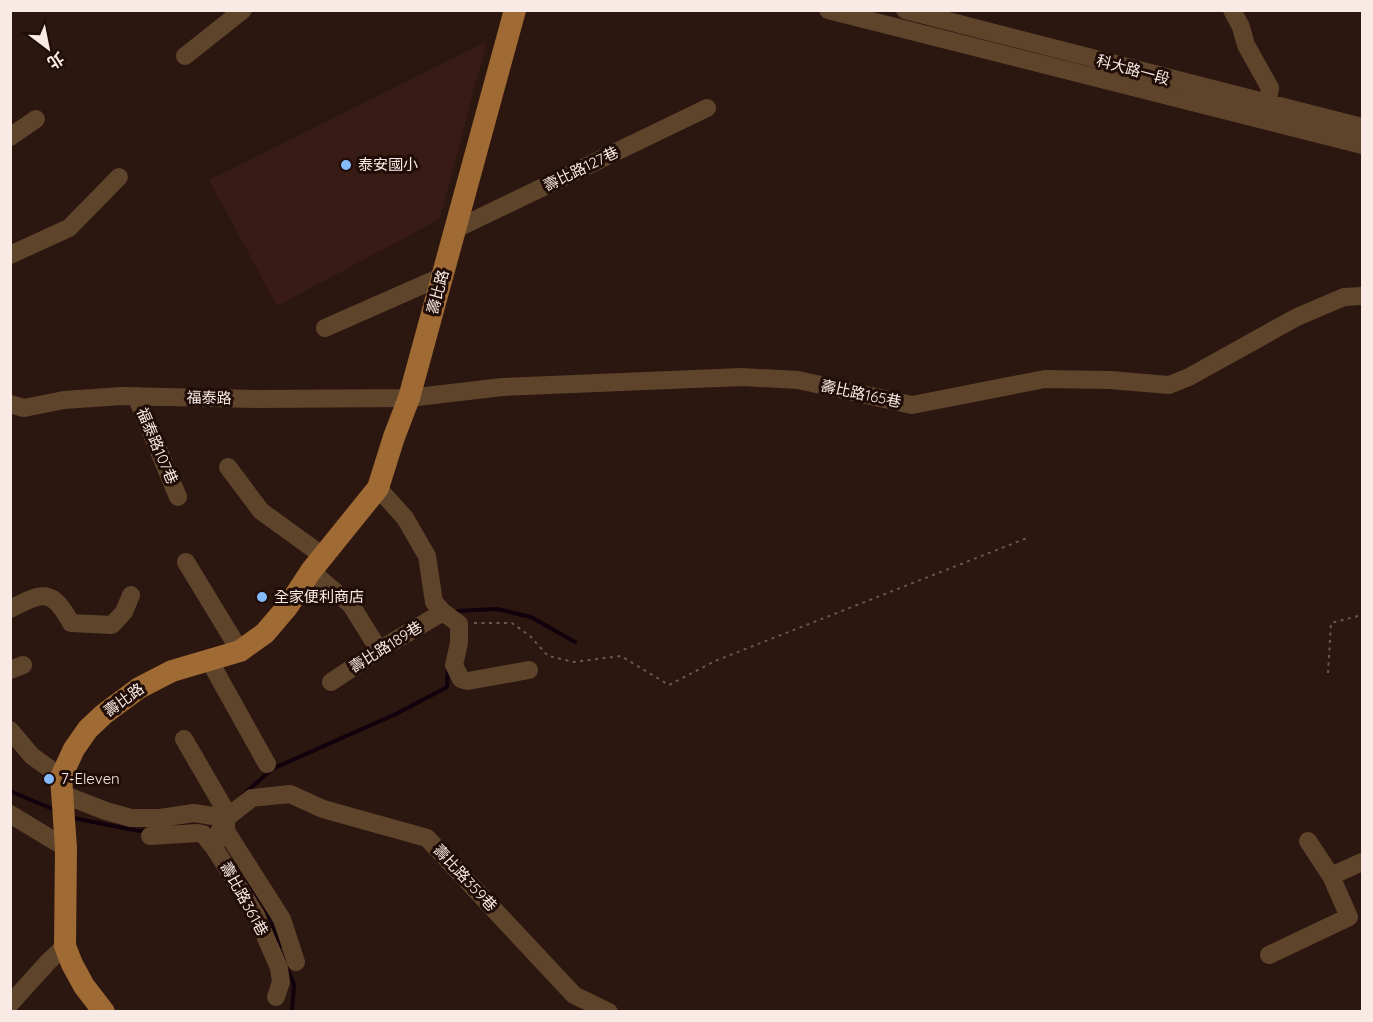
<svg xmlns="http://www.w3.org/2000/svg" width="1373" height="1022" viewBox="0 0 1373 1022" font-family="Quicksand,'Noto Sans TC',sans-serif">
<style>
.built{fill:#371b14}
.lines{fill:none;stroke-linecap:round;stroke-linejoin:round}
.stream{stroke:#12000c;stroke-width:4}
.path{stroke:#6b5853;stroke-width:2;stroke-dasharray:3 4.5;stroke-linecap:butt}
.minor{stroke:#5e442b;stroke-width:18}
.major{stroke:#9f6a33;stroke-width:22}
.poi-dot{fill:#85bbfb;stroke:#200d08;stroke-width:2}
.labels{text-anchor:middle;stroke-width:6;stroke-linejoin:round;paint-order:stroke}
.street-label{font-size:15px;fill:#f9eae6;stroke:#200d08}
.poi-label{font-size:15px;fill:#f9eae6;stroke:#200d08;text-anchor:start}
</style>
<rect width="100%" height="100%" fill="#2b1610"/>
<path class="built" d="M487,41L440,219L277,306L209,180Z"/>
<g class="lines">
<path class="stream" d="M457,614L458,611L497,609L531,617L575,642
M10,791L55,810
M243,795L272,769L398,713L447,687L448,669
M73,818L139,831L148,830
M248,881L270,921L280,947
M287,968L294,985L292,1012"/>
<path class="path" d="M474,623H512L530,636L548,656L574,662L621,656L669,685L715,661L1027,538
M1328,673L1331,623L1362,615"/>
<path class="minor" d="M828,10L1362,145
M905,10L1362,127
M1232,10L1241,27L1246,45L1270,88L1267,104
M185,56L243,10
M10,137L36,119
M456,229L707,108
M10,255L69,228L119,177
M325,328L443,276
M136,396L178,497
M10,404L24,408L64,400L122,396L258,399L409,398L502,387L742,377L798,380L912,405L1045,379L1110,380L1169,385L1189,377L1297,317L1344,297L1362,296
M228,467L261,511L323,556
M378,488L405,518L427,556L434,602L443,612L459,624V643L454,665L461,679L468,681L529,670
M186,562L240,651
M311,571L351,605L379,650
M10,609C43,592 52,588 71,623L112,625L124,612L131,595
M209,660L267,764
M10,670L23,665
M331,682L379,650L443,612
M10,730L32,756L61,777
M184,739L224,808L226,818
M62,794L106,811L131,818H160L194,813L226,818V831L282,919L296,962
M10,814L66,848
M150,836L198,833L203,834L215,849
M1331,876L1362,862
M1269,955L1349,917L1331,876L1308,841
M276,997L281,982L279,968L256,915L215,849L217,836L226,818L252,798L290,794L323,809L427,838L574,995L609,1012
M10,1004L48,962L65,946"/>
<path class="major" d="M104,1012L84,986L72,964L65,946L66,848L61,777L74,749L88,729L104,714L139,688L172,671L240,651L265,633L288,606L311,571L378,488L394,437L409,398L515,10"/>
</g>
<g class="poi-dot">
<circle cx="346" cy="165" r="6"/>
<circle cx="262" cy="597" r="6"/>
<circle cx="49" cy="779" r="6"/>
</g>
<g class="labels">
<g class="street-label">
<text transform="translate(1133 70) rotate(15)" y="5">科大路一段</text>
<text transform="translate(581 169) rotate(-26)" y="5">壽比路127巷</text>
<text transform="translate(438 292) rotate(-75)" y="5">壽比路</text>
<text transform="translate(861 394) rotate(12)" y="5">壽比路165巷</text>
<text transform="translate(209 398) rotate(1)" y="5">福泰路</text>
<text transform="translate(157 446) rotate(67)" y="5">福泰路107巷</text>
<text transform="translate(386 647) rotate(-32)" y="5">壽比路189巷</text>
<text transform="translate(124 700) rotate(-36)" y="5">壽比路</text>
<text transform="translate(465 878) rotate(47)" y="5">壽比路359巷</text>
<text transform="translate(244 899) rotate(61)" y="5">壽比路361巷</text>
</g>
<g class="poi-label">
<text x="358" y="170">泰安國小</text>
<text x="274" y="602">全家便利商店</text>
<text x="61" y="784">7-Eleven</text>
</g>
</g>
<rect width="1373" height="1022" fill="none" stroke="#f9eae6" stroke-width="24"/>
<g transform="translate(48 48) rotate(148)" stroke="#200d08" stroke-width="4.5" paint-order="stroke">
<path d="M0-4.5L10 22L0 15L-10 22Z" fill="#f9eae6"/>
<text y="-9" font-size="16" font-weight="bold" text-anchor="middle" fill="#f9eae6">北</text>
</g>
</svg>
